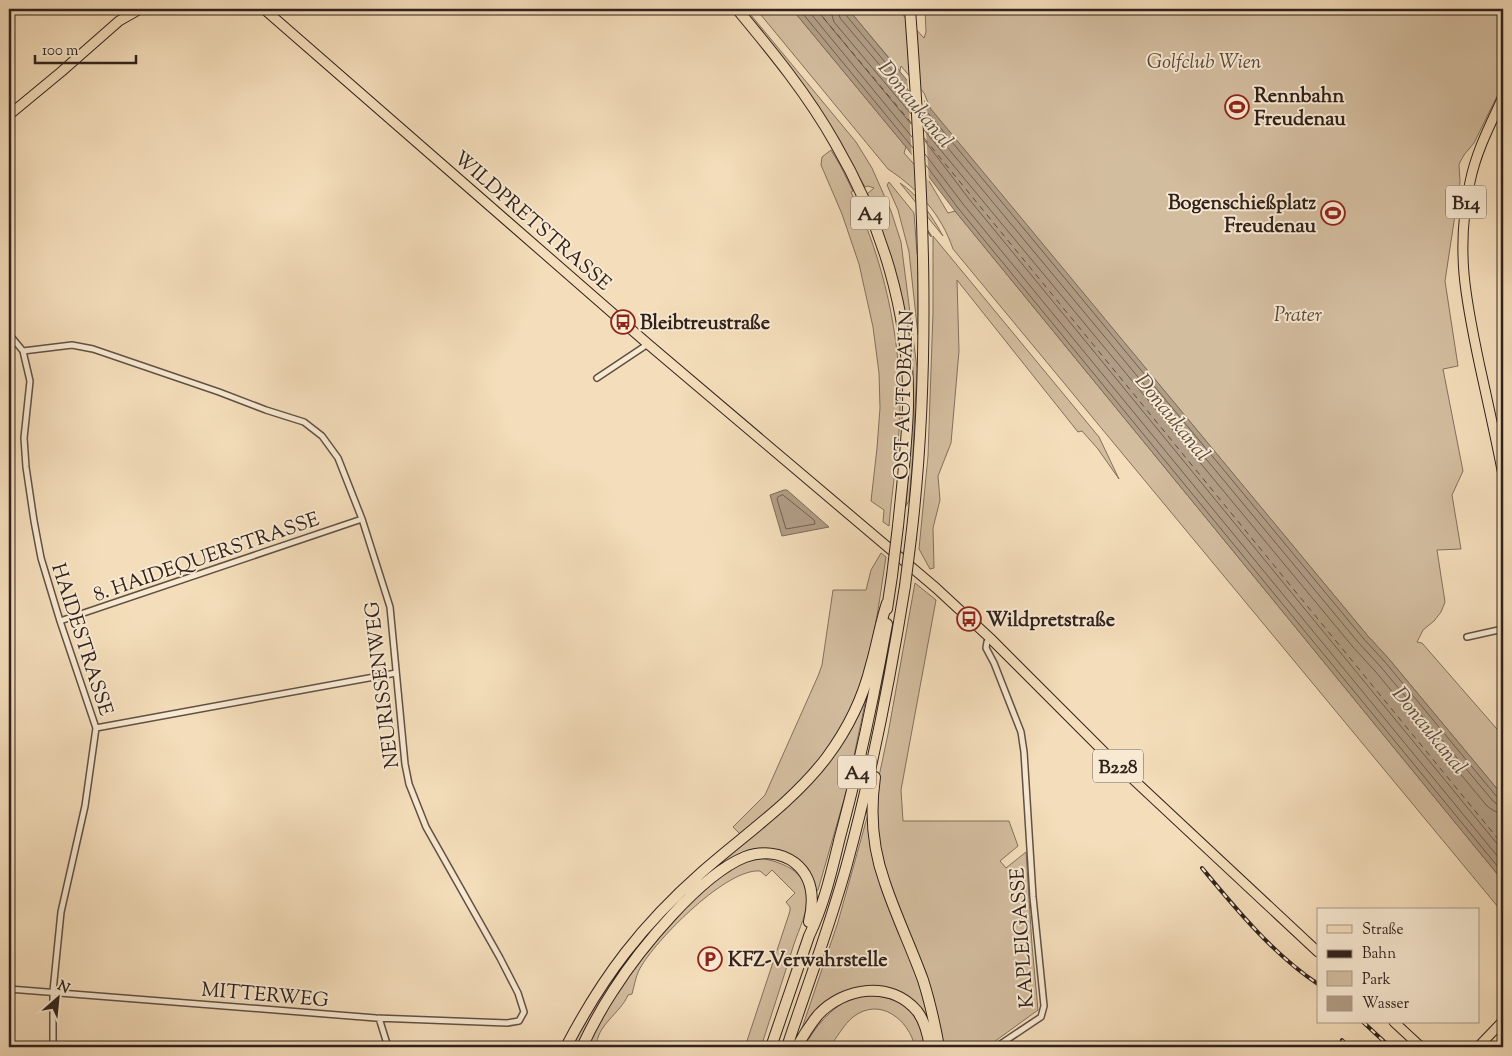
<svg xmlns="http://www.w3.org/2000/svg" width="1512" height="1056" viewBox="0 0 1512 1056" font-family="'Sorts Mill Goudy',serif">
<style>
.green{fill:#d3bd9f;stroke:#82705e}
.water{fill:#b19d85;stroke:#7d6c5b}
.pier{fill:#f4ddba}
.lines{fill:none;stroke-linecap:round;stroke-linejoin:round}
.shore{stroke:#706051;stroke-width:1}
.stream{stroke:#7d6c5b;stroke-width:2}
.ferry{stroke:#5d4d41;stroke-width:1;stroke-dasharray:6 5;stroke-linecap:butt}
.minor-casing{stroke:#615144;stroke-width:8}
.primary-casing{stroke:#30221d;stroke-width:11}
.motorway-casing{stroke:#30221d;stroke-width:12}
.minor{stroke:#f8e9d2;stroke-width:5}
.primary{stroke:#f4ddba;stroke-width:9}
.motorway{stroke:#f4ddba;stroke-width:10}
.rail-casing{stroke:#30221d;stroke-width:4}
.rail{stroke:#f8e9d2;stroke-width:2;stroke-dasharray:5.5;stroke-linecap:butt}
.motorway-bridge-casing{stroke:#30221d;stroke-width:12;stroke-linecap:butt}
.motorway-bridge{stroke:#f4ddba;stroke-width:10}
.labels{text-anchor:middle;stroke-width:4;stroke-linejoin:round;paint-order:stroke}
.shield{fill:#f8e9d2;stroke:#6c5e53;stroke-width:1}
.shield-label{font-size:19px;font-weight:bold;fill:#30221d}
.park-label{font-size:20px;font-style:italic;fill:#59493e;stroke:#f8e9d2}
.poi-label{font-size:20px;font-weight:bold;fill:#30221d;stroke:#f8e9d2;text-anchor:start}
.street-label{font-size:20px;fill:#30221d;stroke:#f8e9d2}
.water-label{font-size:21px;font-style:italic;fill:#5d4d41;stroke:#f8e9d2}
</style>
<rect width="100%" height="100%" fill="#f4ddba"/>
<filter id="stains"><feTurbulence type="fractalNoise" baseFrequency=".004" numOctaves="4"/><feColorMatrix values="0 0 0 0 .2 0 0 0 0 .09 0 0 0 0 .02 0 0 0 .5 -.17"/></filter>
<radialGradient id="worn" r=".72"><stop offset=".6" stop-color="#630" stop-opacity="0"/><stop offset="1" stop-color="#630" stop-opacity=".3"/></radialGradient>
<path class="green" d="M743,9H746L856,142L872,168L891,211L901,242L917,368L913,453L909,501L906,506L912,416L907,326L897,280L880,224L867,194L874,188L868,186L865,187L823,114L804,87Z
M756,9H792L906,147L904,153L929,181L948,213L955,211L1503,881V913L953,249C941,214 918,189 888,169Z
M848,9H900V12L924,38L926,32L925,9H1503V84L1474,143L1464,155L1459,164L1460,182L1445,281L1458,366L1443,369L1463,471L1452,495L1461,549L1437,550L1445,602L1441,612L1434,621L1423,630L1417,642L1422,643L1503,736V796L1389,659L1367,635L931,110L924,93L901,66L900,71Z
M831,150L840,165L853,191L851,192C884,259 901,338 900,412C899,450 892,488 889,526L883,522L884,510L871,501L877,448L880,408L879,373L873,327L859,264L842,214L821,165L822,157Z
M889,182L914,213L917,254H918V335L909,252L898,210L887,185Z
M900,183C918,194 933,218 943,236Z
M933,236L1099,437L1119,479L1098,449L1082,431L1078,432L957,280L959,351L951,443L938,476L940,500L933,528L934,568L930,569L919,549L928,456L933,313Z
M881,553L886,557C879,602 874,649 858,692C846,726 822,762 795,787C778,804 758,819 740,834L733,827L765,795L818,676L822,665L833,590H866L871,570Z
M915,583L936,600L901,790L903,821H1009L1018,846L1000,861L1006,868L1026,852L1032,945L1038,1010L987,1047H942L888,885L876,827L878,781L888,734Z
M867,694L847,789L818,890L816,891L795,860L743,855L678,906L578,1047H571L595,1003L624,960L658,920L697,882L784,808Z
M868,814L919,978L933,1030L903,995L843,994L799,1037L838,922Z
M760,858C781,862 806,870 807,896C808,912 799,929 794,944C783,979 772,1013 761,1047H745L790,911V907L786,902L795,893L772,870L766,876L760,871C727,868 659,937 642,965C636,974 635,983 632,994L628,995C621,1013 595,1026 597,1047H589C596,1001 696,886 738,865C745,862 753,860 760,858Z
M873,995C906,1000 919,1014 926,1047H915C909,1020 880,996 853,1017C844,1024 837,1038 829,1047H804C815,1027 831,1007 853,998C859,996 867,996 873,995Z"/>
<path class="water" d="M792,9H848L1367,635L1389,659L1503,796V881L955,211L906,147Z
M784,490H787L829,527L782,536L770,495Z"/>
<path class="pier" d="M907,76L924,97L929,182L912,159Z"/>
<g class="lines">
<path class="shore" d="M799,9L913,148
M807,9L912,137
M816,9L911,124
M830,9L834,22L911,114
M838,9L840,18L910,101
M844,9L845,14L909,91
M923,107L1363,638L1385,662L1497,797L1503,799
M923,118L1358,642L1380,666L1493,801L1498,805H1503
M924,130L1353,647L1375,671L1487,806L1494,811L1503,813
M925,141L969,199L1503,851
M925,154L963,204L1503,863
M926,165L958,208L1503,873
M783,495L814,520L815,524L786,529L777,499L778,497Z"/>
<path class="stream" d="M927,230L931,236"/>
<path class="ferry" d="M816,9L913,125
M924,138L1503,845"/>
<g class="minor-casing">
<path id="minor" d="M9,334L23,351L30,381L24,438L26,467L34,521L41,558L60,621L96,728L85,806L61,912L53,991V1047
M597,378L648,344
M60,621L362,519
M1467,637L1503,629
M990,638L987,642L986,648L994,663L1021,732L1024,752L1033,897L1044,1006L1041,1017L996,1047
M96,728L396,673
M9,989L376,1018L507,1023L519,1021L524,1012L518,993L500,958L426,827L409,784L405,764L390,607L362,519L338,458L322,436L304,422L266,410L219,392L93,349L72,345L23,351
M379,1018L388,1047"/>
</g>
<g class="primary-casing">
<path id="primary" d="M264,9L648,344L936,588L990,638L1106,754L1318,952
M1503,97C1490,125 1476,152 1470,182C1455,250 1466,301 1480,367C1488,403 1496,439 1503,475
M9,115L61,72L119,21L140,9
M1394,1022L1421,1047
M1478,1047L1503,1021"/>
</g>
<g class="motorway-casing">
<path id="motorway" d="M737,9C772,51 808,95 835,143C881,222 910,313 908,406C907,446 902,486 898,526
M910,9C923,186 932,361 911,538
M887,609L892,576
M875,777C870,812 873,850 885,883C896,916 911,947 923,980C930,1002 935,1025 939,1047
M566,1047C603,976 642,925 702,872C744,835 793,802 827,757C847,730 863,698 871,665C877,645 880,624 887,603
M582,1047C591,1028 601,1009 613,991C639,950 700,875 745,857C761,851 781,852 795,863C814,878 814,901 809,922
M771,1047L809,936C824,905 832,870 840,837C859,767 874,696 887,624
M787,1047C807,986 830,926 847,864C872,772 890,680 905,586
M797,1047C803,1036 810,1025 818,1015C844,987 891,980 917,1011C925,1021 928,1035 930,1047"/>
</g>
<use href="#minor" class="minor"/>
<use href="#primary" class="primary"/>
<use href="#motorway" class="motorway"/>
<g class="rail-casing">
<path id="rail" d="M1202,868C1236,909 1273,954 1318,984
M1363,1022L1390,1047
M1342,1040L1348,1047"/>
</g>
<use href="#rail" class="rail"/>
<g class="motorway-bridge-casing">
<path id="motorway-bridge" d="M892,576L898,526
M905,586L911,538"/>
</g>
<use href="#motorway-bridge" class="motorway-bridge"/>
</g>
<defs>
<g id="stadium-ring" transform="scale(1.25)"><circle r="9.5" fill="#f8e9d2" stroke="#8f2418" stroke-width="1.5"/><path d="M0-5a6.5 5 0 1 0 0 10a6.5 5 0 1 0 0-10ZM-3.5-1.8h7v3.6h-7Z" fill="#8f2418"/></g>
<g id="bus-ring" transform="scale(1.25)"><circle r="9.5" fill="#f8e9d2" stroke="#8f2418" stroke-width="1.5"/><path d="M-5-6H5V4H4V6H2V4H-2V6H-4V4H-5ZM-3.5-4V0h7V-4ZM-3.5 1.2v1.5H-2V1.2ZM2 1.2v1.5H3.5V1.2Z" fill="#8f2418"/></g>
<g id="parking-ring" transform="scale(1.25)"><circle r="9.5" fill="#f8e9d2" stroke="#8f2418" stroke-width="1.5"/><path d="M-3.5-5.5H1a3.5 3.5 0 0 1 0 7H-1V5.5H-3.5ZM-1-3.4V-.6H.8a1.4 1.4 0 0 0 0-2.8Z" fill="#8f2418"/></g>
</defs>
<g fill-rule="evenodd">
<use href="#stadium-ring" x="1237" y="107"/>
<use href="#stadium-ring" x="1333" y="213"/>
<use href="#bus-ring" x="623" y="322"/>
<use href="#bus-ring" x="969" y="619"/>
<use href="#parking-ring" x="710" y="959"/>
</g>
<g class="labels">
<g class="shield">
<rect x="1446" y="185.5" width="40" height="33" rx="4"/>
<rect x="851" y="196.5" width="38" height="33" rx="4"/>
<rect x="1093" y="749.5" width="50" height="33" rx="4"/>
<rect x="838" y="755.5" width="38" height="33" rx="4"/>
</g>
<g class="shield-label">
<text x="1466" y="209">B14</text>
<text x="870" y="220">A4</text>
<text x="1118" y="773">B228</text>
<text x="857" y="779">A4</text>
</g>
<g class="park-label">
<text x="1204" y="68">Golfclub Wien</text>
<text x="1298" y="321">Prater</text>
</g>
<g class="poi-label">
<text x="1254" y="102">Rennbahn<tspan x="1254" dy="23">Freudenau</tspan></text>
<text x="1316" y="209" text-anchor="end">Bogenschießplatz<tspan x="1316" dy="23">Freudenau</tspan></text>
<text x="640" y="329">Bleibtreustraße</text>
<text x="986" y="626">Wildpretstraße</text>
<text x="728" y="966">KFZ-Verwahrstelle</text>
</g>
<g class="street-label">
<text transform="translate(533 220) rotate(41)" y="7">WILDPRETSTRASSE</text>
<text transform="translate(903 395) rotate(-88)" y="7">OST AUTOBAHN</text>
<text transform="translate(206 556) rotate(-19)" y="7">8. HAIDEQUERSTRASSE</text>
<text transform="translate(83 639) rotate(72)" y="7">HAIDESTRASSE</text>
<text transform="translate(381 685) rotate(-97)" y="7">NEURISSENWEG</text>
<text transform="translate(1021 938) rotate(-94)" y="7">KAPLEIGASSE</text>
<text transform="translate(265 994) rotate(5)" y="7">MITTERWEG</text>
</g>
<g class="water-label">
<text transform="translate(916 104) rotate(51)" y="7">Donaukanal</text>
<text transform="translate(1173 417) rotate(51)" y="7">Donaukanal</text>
<text transform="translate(1430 730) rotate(51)" y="7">Donaukanal</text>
</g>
</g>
<rect width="1512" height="1056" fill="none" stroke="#f4ddba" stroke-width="30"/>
<rect x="10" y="10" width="1492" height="1036" fill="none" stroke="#30221d" stroke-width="2.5"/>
<rect x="15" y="15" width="1482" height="1026" fill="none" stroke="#30221d"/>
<rect x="1317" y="908" width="162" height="115" fill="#f8e9d2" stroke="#a8998a"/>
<rect x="1327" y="925" width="25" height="8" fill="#f4ddba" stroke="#a8998a"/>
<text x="1362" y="934" font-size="15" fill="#30221d">Straße</text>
<rect x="1327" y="950" width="25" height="8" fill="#30221d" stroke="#a8998a"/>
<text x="1362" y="958" font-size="15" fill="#30221d">Bahn</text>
<rect x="1327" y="971" width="25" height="15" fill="#d3bd9f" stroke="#a8998a"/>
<text x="1362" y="984" font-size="15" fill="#30221d">Park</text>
<rect x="1327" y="996" width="25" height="15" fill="#b19d85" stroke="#a8998a"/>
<text x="1362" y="1008" font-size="15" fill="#30221d">Wasser</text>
<g transform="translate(58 998) rotate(27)" stroke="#f8e9d2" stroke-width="4" paint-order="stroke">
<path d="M0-4L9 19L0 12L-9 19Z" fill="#30221d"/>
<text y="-8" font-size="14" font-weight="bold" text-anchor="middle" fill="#30221d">N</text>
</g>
<path d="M35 55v8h101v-8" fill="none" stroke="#30221d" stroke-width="2.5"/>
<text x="42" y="55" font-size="15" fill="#30221d" stroke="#f8e9d2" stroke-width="4" paint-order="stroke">100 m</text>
<rect width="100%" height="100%" filter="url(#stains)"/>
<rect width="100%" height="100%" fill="url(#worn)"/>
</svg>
